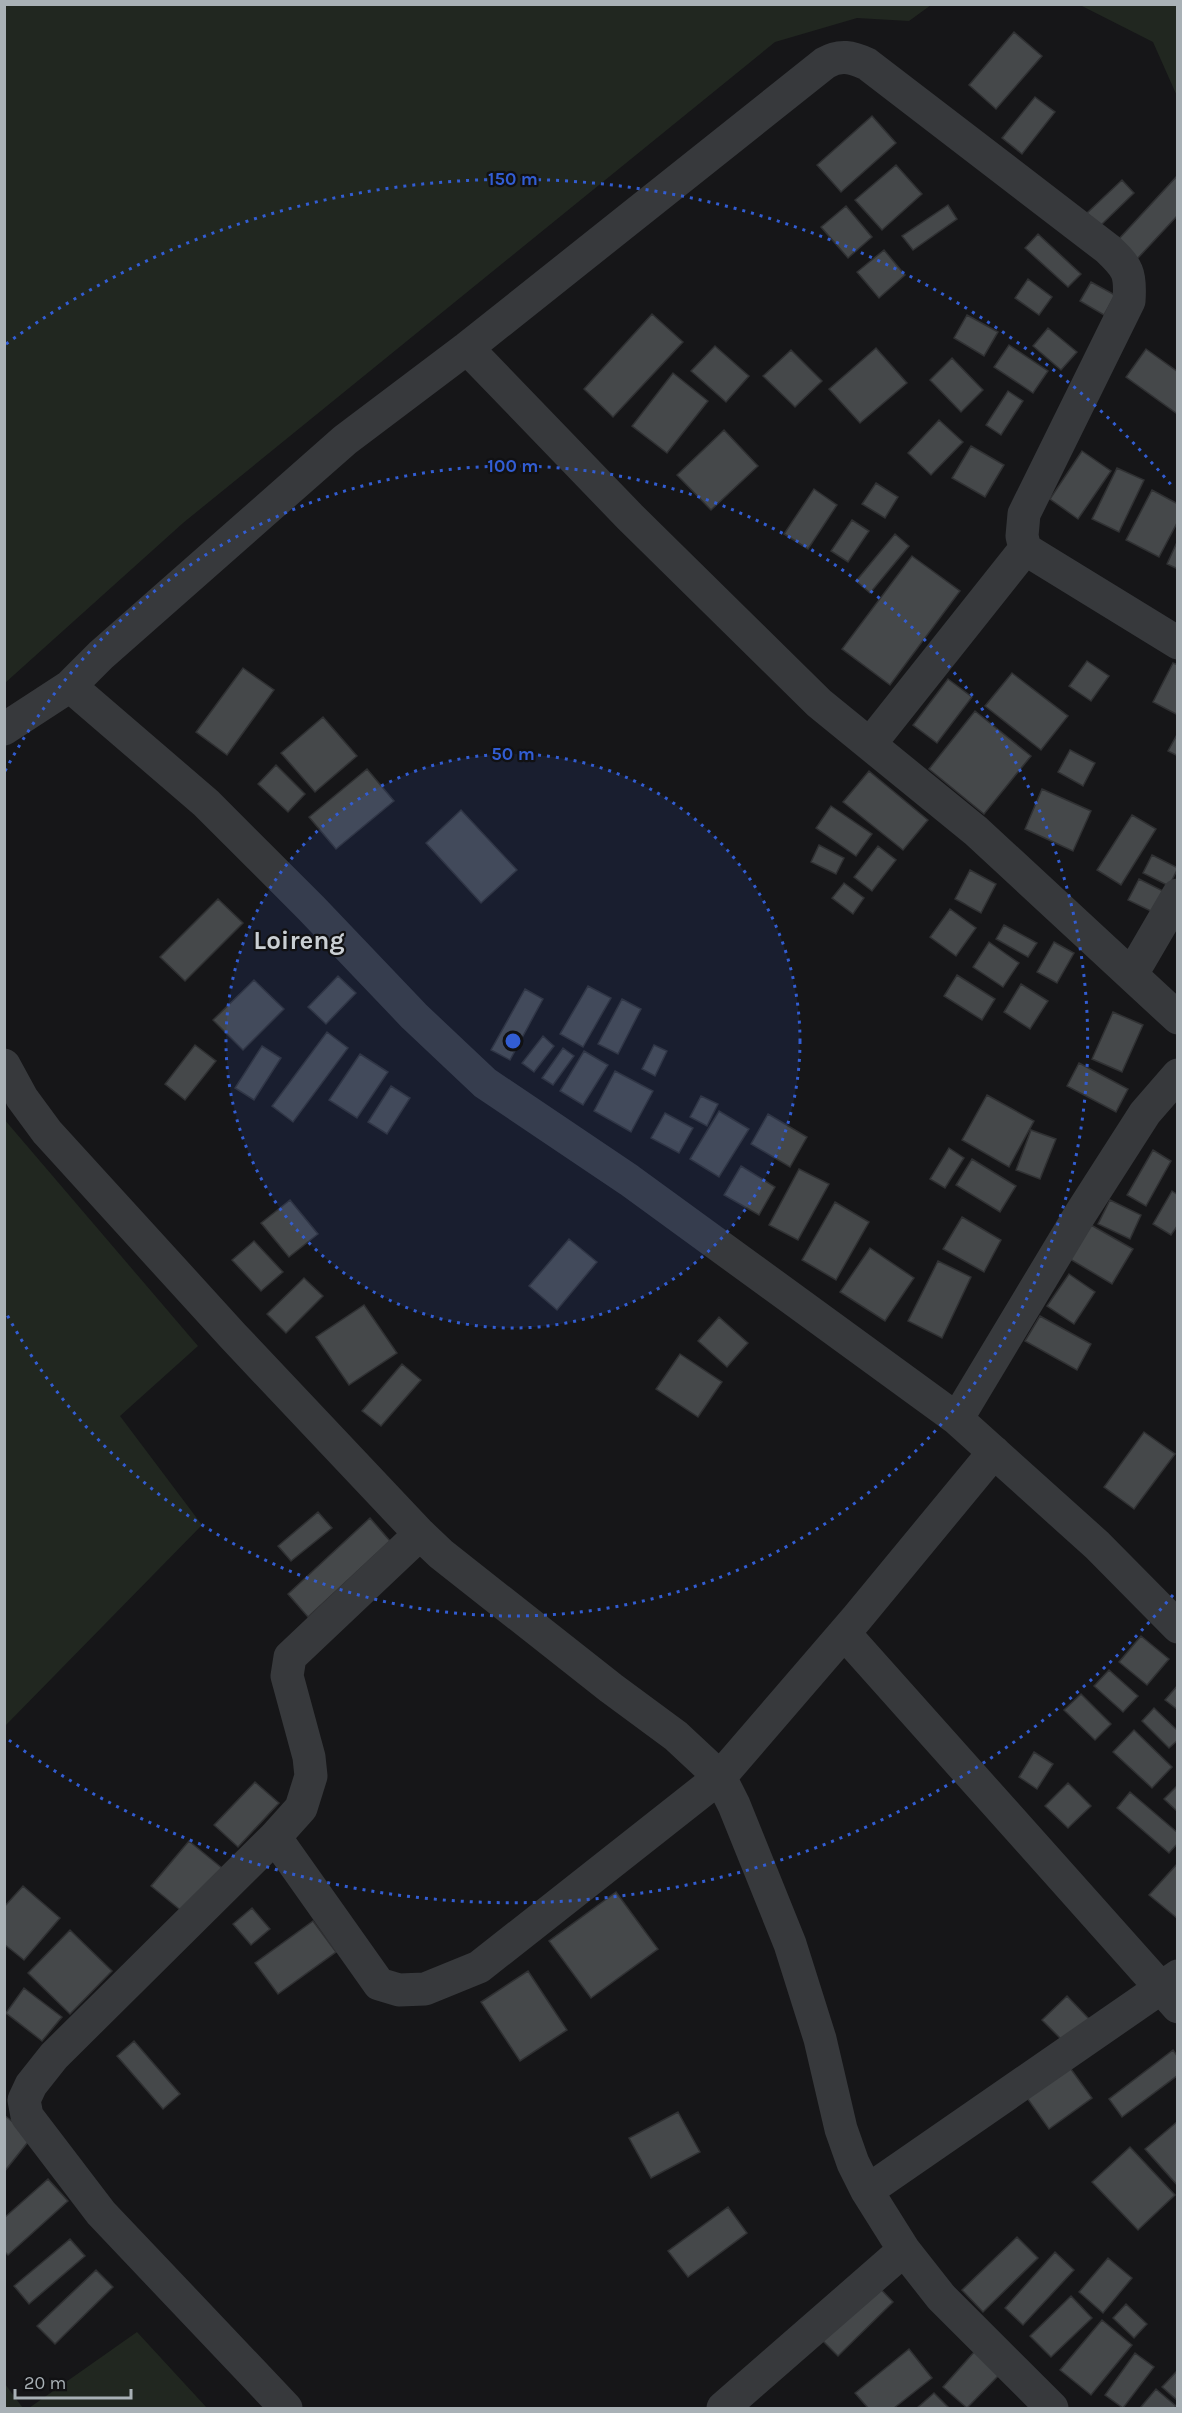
<svg xmlns="http://www.w3.org/2000/svg" width="1182" height="2413" viewBox="0 0 1182 2413" font-family="Karla,sans-serif">
<style>
.green{fill:#212720}
.building{fill:#45484a;stroke:#303133;stroke-width:1.5}
.lines{fill:none;stroke-linecap:round;stroke-linejoin:round}
.minor{stroke:#37393c;stroke-width:33}
.ring{fill:none;stroke:#325dd3;stroke-width:3;stroke-dasharray:3 6}
.labels{text-anchor:middle;stroke-width:4.5;stroke-linejoin:round;paint-order:stroke}
.quarter-label{font-size:26px;font-weight:bold;fill:#cacfd3;stroke:#111113}
.centre{fill:#325dd3;stroke:#111113;stroke-width:3}
.ring-label{font-size:18px;text-anchor:middle;font-weight:bold;fill:#325dd3;stroke:#111113;stroke-width:4.5;stroke-linejoin:round;paint-order:stroke}
</style>
<rect width="100%" height="100%" fill="#161618"/>
<path class="green" d="M5,4H931V5L909,21L857,18L775,42L183,523L5,683Z
M1080,5H1177V96L1153,42Z
M4,1119L198,1346L120,1416L202,1525L5,1726Z
M137,2332L207,2408H29Z
M5,2384L23,2408H5Z"/>
<path class="building" d="M1014,32L1042,56L996,109L969,85Z
M1035,97L1055,112L1022,154L1002,138Z
M872,116L896,143L841,192L817,165Z
M896,165L922,194L882,230L855,200Z
M1178,175V215L1137,259L1117,241Z
M1122,180L1134,193L1100,226L1087,213Z
M948,205L957,219L913,250L902,236Z
M846,206L872,237L848,258L821,227Z
M1038,234L1081,274L1068,287L1025,248Z
M884,250L905,275L879,298L857,272Z
M1028,279L1052,297L1039,315L1015,298Z
M1091,282L1115,295L1104,315L1080,301Z
M652,314L683,342L613,417L584,389Z
M967,315L998,332L984,356L954,338Z
M1048,328L1077,352L1061,370L1033,346Z
M1009,345L1048,371L1033,393L994,367Z
M715,346L749,376L726,402L691,371Z
M876,348L907,383L860,423L829,389Z
M1146,349L1178,372V411L1176,413L1126,377Z
M791,350L822,381L795,407L763,376Z
M952,358L983,390L961,412L930,380Z
M673,373L708,401L667,453L632,426Z
M1008,391L1023,401L1001,435L986,425Z
M939,420L963,442L931,475L908,453Z
M724,430L758,466L711,510L677,475Z
M971,446L1004,465L985,497L952,478Z
M1082,451L1111,471L1078,519L1050,499Z
M1117,468L1144,480L1119,532L1092,519Z
M876,483L898,497L885,518L862,504Z
M814,489L837,505L808,549L784,534Z
M1152,490L1178,504V521L1159,557L1126,540Z
M852,520L869,531L848,562L831,551Z
M895,534L909,546L870,593L856,581Z
M1178,540V569L1167,564Z
M912,556L960,591L890,685L842,649Z
M1087,661L1109,676L1091,701L1069,686Z
M1173,663L1178,665V715L1153,702Z
M243,668L274,690L227,755L196,732Z
M1012,673L1068,716L1041,750L985,706Z
M948,679L972,697L937,743L913,725Z
M975,711L1031,756L984,814L929,769Z
M323,717L357,756L315,792L281,753Z
M1178,733V756L1168,751Z
M1070,750L1095,763L1083,786L1058,772Z
M276,765L305,794L288,812L258,784Z
M367,769L394,801L336,849L309,817Z
M869,771L928,820L903,850L843,802Z
M1042,789L1091,811L1073,851L1025,829Z
M831,806L872,834L856,856L816,828Z
M461,810L517,870L481,903L426,843Z
M1132,815L1156,829L1121,885L1097,870Z
M819,845L844,858L836,874L811,862Z
M878,846L896,860L872,891L854,877Z
M1152,855L1178,868L1169,886L1143,873Z
M970,870L996,884L981,913L955,899Z
M1139,879L1167,893L1157,914L1128,900Z
M844,883L864,898L853,914L832,898Z
M218,899L243,923L185,981L160,957Z
M950,909L976,928L956,956L930,937Z
M1004,925L1037,943L1028,957L996,939Z
M989,942L1019,963L1003,987L973,967Z
M1054,942L1074,953L1057,983L1037,972Z
M957,975L995,999L982,1020L944,996Z
M338,976L356,993L326,1024L308,1007Z
M254,980L284,1009L243,1050L213,1020Z
M1021,984L1048,1001L1030,1029L1004,1012Z
M588,986L611,998L583,1047L560,1034Z
M525,989L543,999L510,1060L491,1050Z
M622,999L641,1009L618,1054L598,1044Z
M1113,1012L1143,1025L1122,1072L1092,1059Z
M327,1032L348,1048L293,1122L272,1106Z
M543,1036L554,1046L534,1072L522,1063Z
M195,1045L216,1061L185,1100L165,1084Z
M654,1045L667,1051L655,1076L642,1069Z
M262,1046L281,1058L254,1100L235,1088Z
M563,1048L574,1056L553,1085L542,1078Z
M584,1051L608,1065L583,1105L560,1091Z
M360,1054L388,1072L357,1118L329,1100Z
M1079,1063L1128,1089L1116,1112L1067,1086Z
M615,1071L653,1091L631,1132L594,1111Z
M391,1086L410,1098L387,1134L368,1122Z
M987,1095L1034,1121L1009,1167L962,1140Z
M701,1096L718,1104L707,1126L690,1117Z
M719,1111L749,1129L719,1177L690,1159Z
M665,1113L693,1128L679,1153L651,1138Z
M768,1114L807,1137L790,1167L751,1144Z
M1031,1130L1056,1139L1040,1179L1016,1170Z
M949,1148L964,1158L945,1188L930,1179Z
M1153,1150L1171,1161L1146,1206L1127,1195Z
M972,1159L1016,1186L1000,1212L956,1185Z
M741,1166L775,1187L759,1215L724,1195Z
M799,1169L829,1184L798,1240L769,1225Z
M1172,1191L1178,1195V1225L1171,1235L1153,1224Z
M290,1200L318,1234L289,1257L261,1223Z
M1110,1200L1141,1215L1130,1239L1098,1224Z
M835,1202L869,1222L836,1280L802,1260Z
M962,1217L1001,1240L984,1272L943,1249Z
M1091,1225L1133,1249L1112,1284L1070,1259Z
M569,1239L597,1262L557,1310L529,1286Z
M254,1241L283,1272L261,1291L232,1260Z
M870,1248L914,1278L885,1321L840,1292Z
M938,1261L971,1277L942,1338L908,1321Z
M1069,1274L1095,1292L1074,1324L1047,1306Z
M304,1278L323,1296L286,1333L267,1314Z
M364,1305L397,1353L349,1385L316,1337Z
M1040,1316L1091,1344L1077,1370L1025,1341Z
M719,1317L748,1343L727,1367L698,1341Z
M680,1354L722,1382L698,1417L656,1389Z
M402,1364L421,1380L381,1426L362,1411Z
M1144,1432L1175,1454L1134,1509L1104,1487Z
M318,1512L332,1528L291,1561L278,1546Z
M370,1518L390,1541L308,1617L288,1594Z
M1141,1636L1169,1659L1147,1685L1119,1662Z
M1109,1670L1138,1696L1123,1712L1094,1686Z
M1178,1685V1710L1165,1700Z
M1081,1694L1111,1724L1095,1740L1064,1710Z
M1154,1708L1178,1731V1740L1169,1748L1142,1721Z
M1134,1730L1172,1767L1152,1788L1113,1752Z
M1034,1752L1053,1764L1037,1789L1019,1777Z
M255,1782L279,1803L238,1847L214,1825Z
M1068,1783L1091,1806L1068,1828L1045,1806Z
M1178,1785V1812L1164,1799Z
M1130,1792L1178,1833V1843L1169,1853L1117,1808Z
M189,1841L222,1868L184,1913L151,1886Z
M1178,1863V1919L1149,1895Z
M23,1886L60,1918L24,1960L4,1944V1907Z
M616,1892L658,1949L591,1998L549,1941Z
M252,1908L270,1929L251,1945L233,1924Z
M313,1921L336,1952L278,1994L255,1963Z
M70,1930L112,1971L70,2014L28,1973Z
M528,1971L567,2030L520,2061L481,2002Z
M24,1988L62,2017L42,2041L6,2013Z
M1067,1996L1091,2021L1066,2044L1042,2020Z
M134,2041L180,2094L163,2109L117,2056Z
M1173,2050L1178,2057V2075L1122,2117L1109,2099Z
M1068,2065L1092,2098L1049,2129L1025,2095Z
M678,2112L700,2152L651,2178L629,2138Z
M4,2115L32,2137L4,2172Z
M1178,2121V2186L1145,2149Z
M1130,2147L1175,2195L1138,2230L1092,2182Z
M48,2179L68,2201L8,2255L4,2251V2218Z
M728,2207L747,2233L688,2277L668,2251Z
M1017,2237L1038,2258L983,2312L962,2290Z
M70,2239L85,2256L29,2304L14,2286Z
M1055,2252L1074,2270L1023,2325L1005,2308Z
M1108,2258L1132,2278L1103,2313L1079,2292Z
M96,2270L113,2287L55,2344L37,2326Z
M874,2282L893,2302L838,2356L819,2337Z
M1071,2296L1092,2318L1051,2357L1030,2336Z
M1126,2304L1147,2324L1134,2338L1113,2318Z
M1102,2320L1132,2345L1091,2395L1060,2370Z
M909,2349L932,2378L894,2408H868L855,2393Z
M975,2351L1001,2373L967,2408L943,2387Z
M1135,2353L1154,2367L1123,2408L1105,2395Z
M1178,2370V2401L1162,2387Z
M1156,2389L1176,2406L1174,2408H1140Z
M934,2393L949,2408H917Z"/>
<g class="lines">
<path class="minor" d="M467,348L630,517L819,703L976,831L1178,1018
M70,686L206,803L311,908L414,1016L485,1083L629,1180L957,1419L1097,1545L1178,1627
M4,729L70,686L101,655L345,440L467,348L825,63C840,54 852,57 867,64L1108,249C1128,268 1131,273 1129,301L1024,514L1022,536L1025,549L1178,643
M870,744L1025,549
M1132,974L1178,895
M4,1065L22,1098L47,1132L233,1336L420,1534L441,1554L611,1688L676,1736L720,1777L734,1805L790,1944L820,2039L841,2129L853,2163L867,2191L904,2250L941,2297L1052,2408
M957,1419L1079,1216L1145,1113L1178,1075
M844,1633L1178,2007
M275,1837L379,1984L399,1990L425,1989L479,1967L720,1777L857,1618L994,1452
M867,2191L1178,1976
M286,2408L101,2213L27,2116L24,2100L31,2085L54,2056L275,1837L301,1808L311,1776L309,1757L287,1676L290,1657L420,1534
M723,2408L904,2250"/>
</g>
<circle cx="513" cy="1041" r="287" fill="#325dd3" fill-opacity=".12"/>
<g class="ring">
<circle cx="513" cy="1041" r="287"/>
<path d="M5 771A575 575 0 1 1 5 1311"/>
<path d="M1173 1595A862 862 0 0 1 6 1738M6 344A862 862 0 0 1 1173 487"/>
</g>
<g class="labels">
<g class="quarter-label">
<text x="299" y="949">Loireng</text>
</g>
</g>
<circle cx="513" cy="1041" r="9" class="centre"/>
<g class="ring-label">
<text x="513" y="185">150 m</text>
<text x="513" y="472">100 m</text>
<text x="513" y="760">50 m</text>
</g>
<rect width="1182" height="2413" fill="none" stroke="#a9b1b6" stroke-width="12"/>
<path d="M15 2389v9h116v-9" fill="none" stroke="#a9b1b6" stroke-width="3"/>
<text x="24" y="2389" font-size="18" fill="#a9b1b6" stroke="#111113" stroke-width="4.5" paint-order="stroke">20 m</text>
</svg>
